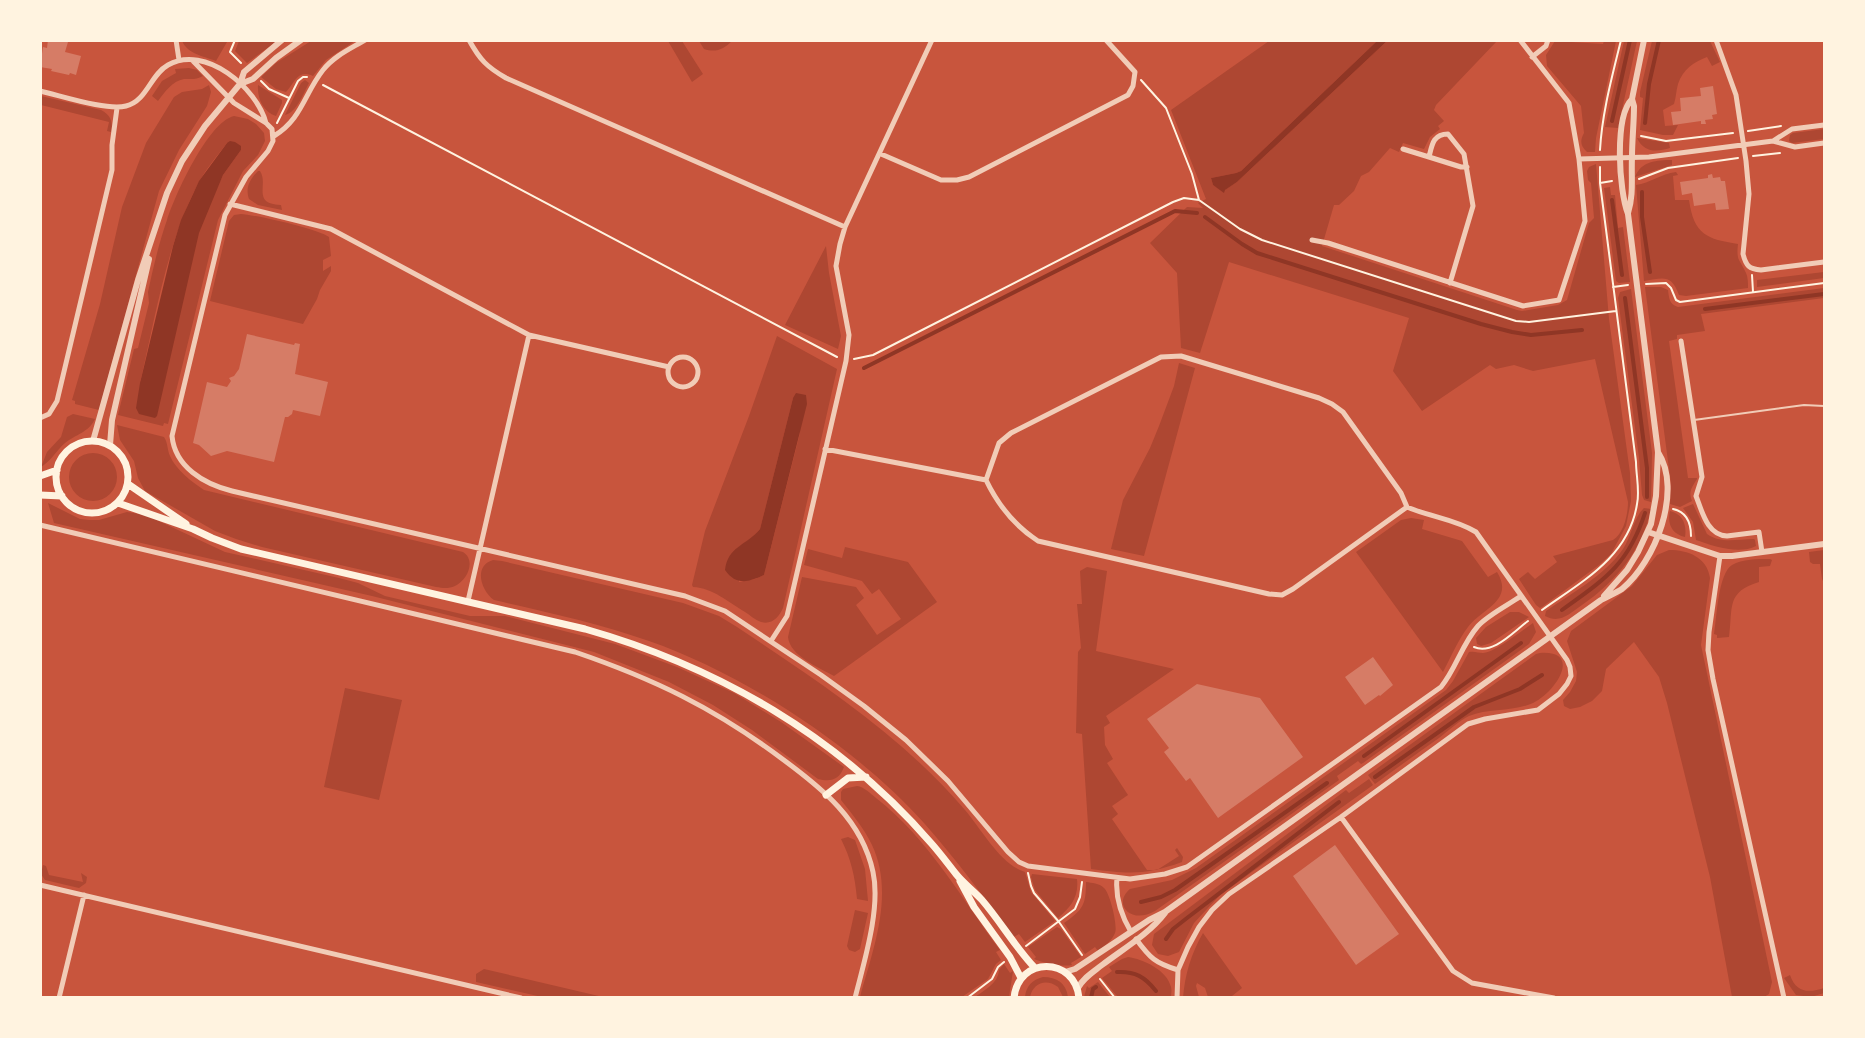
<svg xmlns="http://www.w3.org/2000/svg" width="1865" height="1038" viewBox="0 0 1865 1038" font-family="'Space Grotesk',sans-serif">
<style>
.green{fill:#ae4732;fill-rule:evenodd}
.water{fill:#8f3625}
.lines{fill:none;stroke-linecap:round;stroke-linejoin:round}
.stream{stroke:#8f3625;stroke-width:4}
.building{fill:#d67c66}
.path{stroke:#fff3e0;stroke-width:2}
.service{stroke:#f1ccb7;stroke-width:2}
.minor{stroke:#f1ccb7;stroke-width:5}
.tertiary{stroke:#f1ccb7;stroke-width:6}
.secondary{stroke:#fff3e0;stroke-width:7}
</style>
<rect width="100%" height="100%" fill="#c8553d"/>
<path class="green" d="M225,40L227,42L216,61C203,56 188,54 182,41Z
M239,41V40L277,41L247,63L235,51Z
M311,41H355L326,60L313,76C297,69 295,83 286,92L276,89L261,77L276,63Z
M668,41H682L703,74L692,82Z
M699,41H732C724,49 716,53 704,49Z
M1269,41H1377L1241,171L1236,173L1211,178L1213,185L1223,191L1237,182L1387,41H1497L1436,105L1434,110L1444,121L1438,126L1440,129L1430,137L1424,149L1403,143L1399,152L1390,148L1369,172L1361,176L1354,191L1339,205H1334L1322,246L1517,310L1522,311L1558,305L1567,300L1589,223L1594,218L1591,183L1588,180L1587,171L1589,167L1596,164L1609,319L1630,473L1631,501L1626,526L1611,554L1599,565L1542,607L1540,608L1536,605L1519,579L1528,572L1535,579L1557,562L1553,556L1613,540C1624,533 1628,514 1628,502L1595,359L1533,371L1514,365L1496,369L1490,365L1422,411L1393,371L1409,318L1229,262L1200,353L1181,348L1177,273L1150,243L1187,207L1203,208L1198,203L1206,199L1171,110Z
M1555,41L1603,44L1604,41H1616L1596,138L1595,152H1587C1580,146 1580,140 1584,133L1581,106L1547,66L1546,55Z
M1624,41H1637L1618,128L1605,127Z
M1652,41H1710L1720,62L1712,66L1707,57C1694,62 1683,69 1678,84C1676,91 1676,98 1674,104L1663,110L1665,126L1678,125L1673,135H1663L1640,130L1643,98L1640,97V92Z
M189,68L197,70L203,76C196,80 192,79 184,79C172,81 165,92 158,101L152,96L162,81L176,73L175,69Z
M305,80L309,83C303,94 297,112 285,115L301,83Z
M209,85L211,92L207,106L179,150L159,191L99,410L75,404V401L72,400L100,304L122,207L146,143L174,97L182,92L202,89Z
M258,85L282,100V103L276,116C263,112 257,98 258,85Z
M41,96L101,110C111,115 113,122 111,132L107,131L109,122L41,105Z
M234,116L248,119L256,124L264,133L265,141L258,155L243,171L218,220L168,424L164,423L163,426L118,415L134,349L138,348L149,303L148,292C153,268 159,243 167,220C175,195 208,122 234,116ZM227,143L241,150L223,175L209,206L140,383C155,319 167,242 198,184C205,170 217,156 227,143Z
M1824,129V139L1792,143L1789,141L1790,135L1793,133Z
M1637,138L1669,143L1670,148C1657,152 1644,153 1637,138Z
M1672,160V165L1635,177C1641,161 1657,160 1672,160Z
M258,171H260C269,184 251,204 281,205L282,210L258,205L249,199C245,188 250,179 258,171Z
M1676,172L1678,175L1673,176L1675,200H1689C1694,235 1707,239 1738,244C1736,262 1740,259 1746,273C1748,277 1748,283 1748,288L1686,296L1679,295C1671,274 1664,278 1644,281L1636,185C1650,183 1661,174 1676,172Z
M1610,187L1611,195H1615L1618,228L1623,227L1630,282L1619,283L1616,281L1604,188Z
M241,214C256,215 318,229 329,237L331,256L323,260V271L331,266V271L320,290L317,299L303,324L210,301L229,221L234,215Z
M826,246L829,273L841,336L838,349L785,325Z
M1824,272V278L1757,287V280Z
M1645,287H1661L1668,290C1669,298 1669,304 1678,307L1824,288V298L1701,314L1705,331L1677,335V339L1669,341L1688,478H1697V479C1692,487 1688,492 1692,501L1680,507L1670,504L1671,484Z
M1631,289L1652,453L1651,502L1644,500L1642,495L1639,458L1618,298L1620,292Z
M777,336L837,369L783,608C779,617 772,625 761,622C755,620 750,615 745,612C728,602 713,588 693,587L692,585L705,531L749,416ZM793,398L800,431L799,437L764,575L755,579L739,582L736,549L753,537L760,529Z
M1179,363L1195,368L1144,556L1111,549L1123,500L1150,448L1159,426L1174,386Z
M73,414L95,419C88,433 76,434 65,443C56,451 51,461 41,467L47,452L61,437L67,417Z
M117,425L164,437C168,443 167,449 170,456C176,470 192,482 204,490L463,552C476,560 468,580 455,586C448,589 443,588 436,587L262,547L236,539L215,531L145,491L138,478L134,461L120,440Z
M69 477a24 24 0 1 1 48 0a24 24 0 1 1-48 0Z
M48,503L80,519L89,520H99L127,512L146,515L225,552L339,578L358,583L385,596L470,616H505L615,644L677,667L734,693L781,722L844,767C839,780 831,782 818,779L752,730L713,705L669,682L594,652L372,596L54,523Z
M1693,504L1707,534C1721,544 1737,539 1754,539L1755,540L1756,546C1739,555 1713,546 1696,540L1693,522L1683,508Z
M1644,508L1651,509C1642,550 1616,582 1582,605C1569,614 1560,624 1545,616L1546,611C1572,593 1604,576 1623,549C1631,537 1634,517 1644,508Z
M1670,511C1683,514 1687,525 1685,537C1672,534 1667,524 1670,511Z
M1411,518L1424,520L1422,529L1462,541L1488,577L1497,572C1515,601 1481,609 1468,627C1458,640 1451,657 1443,672L1356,552L1401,520Z
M845,547L908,562L937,602L834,676C818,667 790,656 788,637L802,577L856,587L864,598L856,605L877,635L901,619L879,589L872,594L862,581L804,565L808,549L842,558Z
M1669,550C1688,550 1707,557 1710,578L1701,645L1772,982L1769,994L1764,997H1732L1710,877L1667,703L1659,677L1634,642L1606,669L1602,691L1592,701L1580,707L1570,709L1564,706L1563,700L1570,692L1576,681L1577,672L1567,641L1571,631L1632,586L1657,555Z
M1824,550V583L1822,579L1820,564H1813L1810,562L1809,552Z
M1770,559L1772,560L1770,566L1759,567V582C1726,592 1733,607 1729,637L1717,638V635L1714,634C1717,617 1718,574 1732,565C1742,559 1758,559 1770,559Z
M493,560L502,561L683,603L719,616L737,627C818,681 901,735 965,810C982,830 1000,864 1025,872L1031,892L1055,921L1025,942L1019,934L1014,937C985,899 956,859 924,823C856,747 744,674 649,641C598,623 546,612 494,600C481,591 473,566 493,560Z
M1087,567L1107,571L1096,651L1174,669L1106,716L1110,723L1104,727L1105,745L1113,759L1107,763L1128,795L1112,806L1118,814L1112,819L1147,870H1157L1179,856L1175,850L1177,848L1183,857L1182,862C1146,875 1129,874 1091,869L1082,734L1076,733L1078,652L1081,648L1077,604H1082L1080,571Z
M1510,612H1519L1529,617L1491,643L1481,646L1477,644L1476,638L1486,627Z
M1533,623L1536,632L1529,644L1363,763L1361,764L1358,761L1337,776L1339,780L1155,911C1131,925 1112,904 1130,889L1172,880L1196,868L1446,690L1453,681L1469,652C1475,651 1478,653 1483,653C1494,653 1524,629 1533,623Z
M1540,653C1583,650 1556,692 1533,703C1513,712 1489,708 1469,716C1459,721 1448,731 1439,738C1417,753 1396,769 1375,784L1368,775L1536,654Z
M345,688L402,700L379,800L324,787Z
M1369,779L1373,785L1220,895L1194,923L1179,952L1168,956L1158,954L1152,945L1154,934L1346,790L1349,793Z
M857,786C864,787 870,793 876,798C928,838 961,898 1000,950L996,952L1001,960L996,964L988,979L962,997H860C873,949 895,894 872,845C864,828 852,814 841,800V792L843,789Z
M848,837L855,840L865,869L868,901L857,899C855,876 851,859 841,839Z
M43,865L46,866L49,875L83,882L81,873L87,877L86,883L79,888L45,880L41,874Z
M1032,874L1077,879C1079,897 1071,907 1058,918L1035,890L1031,877Z
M1086,882C1092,883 1099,883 1104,888C1110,893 1118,926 1115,933C1112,941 1104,946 1098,951L1095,947L1085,954L1064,923C1083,910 1086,905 1086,882Z
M855,910L868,913L860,949L855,952L849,950L847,946Z
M1057,927L1061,929L1081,957L1071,963L1072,965C1062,967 1044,963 1034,959L1036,957L1028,947Z
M1203,933L1242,988L1232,996V997H1208L1205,988L1197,983L1196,986L1199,997L1183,998C1185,974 1191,954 1203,933Z
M1128,957C1143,959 1167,970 1171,987C1172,991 1171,994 1171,997L1120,998L1116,995L1102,978L1112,971L1109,967L1122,959Z
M1004,964L1010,973L1013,971L1009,997L974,998C984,990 998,984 999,970Z
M484,969L603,997H542L476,982V974Z
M1790,975C1796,993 1809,993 1824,988V993L1811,997L1796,995L1784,978Z
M1043,977C1057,977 1066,983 1068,997H1063L1058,987C1046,978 1033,983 1030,997H1025C1026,986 1032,980 1043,977Z
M1098,982L1110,997H1084L1087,986L1089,988Z"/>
<path class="water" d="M1377,41H1387L1237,182L1225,190L1224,193L1213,185L1211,178L1236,173L1241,171Z
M230,141L235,142L241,146V150L223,175L199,233L157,416L155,418L139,414L136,408L140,383L173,246L181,220L199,181L227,143Z
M796,393L806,395L807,404L764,575C749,582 736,586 725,570C728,546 746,546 760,529L793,398Z"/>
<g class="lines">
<path class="stream" d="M1612,121L1630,40
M1645,123L1649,84L1659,40
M1642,192V217L1650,272
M1612,200L1622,275
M1205,217L1242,244L1257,253L1481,324L1512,332L1531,335L1582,330
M1625,298L1647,468V497
M1705,309L1824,294
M864,368L1175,211L1197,213
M1562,610C1605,579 1628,565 1645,513
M1364,756L1521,643
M1375,777L1474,707L1520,689L1542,675
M1141,902L1161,897L1175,890L1327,783
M1166,939L1173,929L1187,918L1339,802
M1117,972C1135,971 1145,977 1156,991
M1091,998L1093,989L1096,987"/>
</g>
<path class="building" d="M48,40L68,42L65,52L81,56L76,75L70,73L69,75L51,71L52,69L40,67L43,47L47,48Z
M1713,86L1717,114L1712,115L1713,119L1705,120L1706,124H1701V121L1673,125L1671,112L1681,111L1680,98L1701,96L1700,88Z
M1712,174L1713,178L1720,177L1721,181H1725L1729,209L1716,210L1715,203L1694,206L1692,193L1682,195L1680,182L1708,178V175Z
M247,334L294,345L295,343L300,344L295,374L328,382L320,416L293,410L292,414L288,417H285L274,462L227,451L211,456L199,445L193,443L207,382L227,387L231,381L229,378L234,376L239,369Z
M1373,657L1393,685L1380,696L1379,695L1365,705L1345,677Z
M1197,684L1260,698L1303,757L1218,818L1190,778L1186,781L1164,752L1169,748L1147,719Z
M1335,845L1399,934L1356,965L1293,876Z"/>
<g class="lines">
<path class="path" d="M235,40L230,52L241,63
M1141,80L1166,108L1192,174L1199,200
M261,81L269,89L289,98
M323,85L837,357
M277,123L298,81L303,77H307
M1748,131L1781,126
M1641,136L1666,141L1733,133
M1600,150C1602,113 1612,77 1621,40
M1753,156L1780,153
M1639,179L1668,168L1738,158
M1600,183L1612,181
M1752,275L1753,292
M1646,284L1666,283L1671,288L1676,300L1680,302L1824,283
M1613,287L1628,285
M854,359L873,355L1173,202L1184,198L1199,200L1240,229L1262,240L1516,321L1529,322L1616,311
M1673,509C1687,512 1691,524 1691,536
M1542,610C1581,582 1629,557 1637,504C1640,491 1636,475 1636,462L1600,183V167
M1474,647C1493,655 1513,632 1528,621
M1028,873L1031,886L1034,893L1059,922L1082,955
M1026,946L1075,909L1080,897L1082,882
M1100,979L1115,998
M967,998L992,979L998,967L1004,962"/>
<path class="service" d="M1694,420L1804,405L1824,406"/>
<path class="minor" d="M176,40L179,60
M469,40C480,60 487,67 506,78L845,227
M1716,40L1736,95L1746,161L1749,194L1743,254C1746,266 1749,269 1761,270L1824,262
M1532,57L1546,46L1548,40
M193,61L234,103L266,123L272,129L273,141L268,151L246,177L225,215L172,436C175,467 204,484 232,491L685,596L725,611L821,675L864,706L906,740L948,781L1008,852L1019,862L1028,866L1130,879L1165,874L1187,867L1441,687C1456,669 1462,644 1478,626C1488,615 1508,605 1521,596
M40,91C62,96 107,111 126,106C147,101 150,75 168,65C205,44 257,88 266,123
M274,136C302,119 304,94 323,70C334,56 350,49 365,40
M1773,141L1792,129L1824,125
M1403,149L1429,157
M881,154L941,180H957L969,177L1128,95L1133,86L1135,72L1106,40
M1579,159L1649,157L1773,141L1795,147L1824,143
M230,204L331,229L529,335L468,601
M1312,240L1328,243L1523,306L1559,300L1585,221L1579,159L1569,103L1520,40
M1450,283L1473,206L1464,154L1448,134C1433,134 1432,145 1429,157L1461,167H1467
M529,335L669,367
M1681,341L1702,477L1696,496C1702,511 1707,535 1727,536L1759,532L1762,552
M668 372a15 15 0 1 1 30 0a15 15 0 1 1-30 0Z
M40,418L49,414L57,401L112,170V145L117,108
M825,449L986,480C998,505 1015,526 1038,541L1269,594L1282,595L1293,589L1407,507C1430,517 1455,519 1476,532L1567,660L1570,667L1571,676L1567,684L1559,694L1538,710L1485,719L1468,724L1341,817L1229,894L1212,910L1199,927L1188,947L1178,970L1177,998
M986,480L999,443L1011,433L1161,357L1181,356L1319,398L1332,404L1343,412L1401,493L1407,507
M40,525L575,652C654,679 714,708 781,758C822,788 862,820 873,872C881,908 864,962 855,998
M1720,556L1709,632L1708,650L1713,679L1784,998
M771,641L787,616L846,361L849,335L836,266L840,244L845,227L932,40
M1341,817L1453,971L1472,983L1554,998
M1117,878C1115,898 1121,915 1131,932
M40,885L521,998
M1136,939C1150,958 1155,963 1178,970
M59,998L84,895"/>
<path class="tertiary" d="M240,84L253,79L276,58L301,40
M1628,213C1634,194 1631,177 1632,157C1632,140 1634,123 1634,106L1632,99L1644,40
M93,441L138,280L167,193L182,161L205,126L240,84L244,72L282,40
M110,445L112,420L149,259
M1648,532L1720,556H1732L1824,544
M1604,596L1627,570L1638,552L1651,524L1656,496L1658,452L1628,214C1619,191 1614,117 1632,99
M1065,972L1075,969L1149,920L1165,912L1601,600C1608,596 1616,593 1622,589C1655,562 1683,491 1658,452
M1078,988C1083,978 1093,972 1102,965C1123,949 1149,934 1165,913"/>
<path class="secondary" d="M56 477a36 36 0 1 1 72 0a36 36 0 1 1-72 0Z
M40,476L57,470
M128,484L186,524
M40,495L62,496
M118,503L193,529L212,538L241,549L585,629C719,667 839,737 931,843C940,853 948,864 956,874C964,884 974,891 982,900C1001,922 1015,947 1035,968
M826,795L848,778L866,777
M960,881L974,907L1010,957L1021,978
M1014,998C1018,956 1075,956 1079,998"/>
</g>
<rect width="1865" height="1038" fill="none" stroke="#fff3e0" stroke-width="84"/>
</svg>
